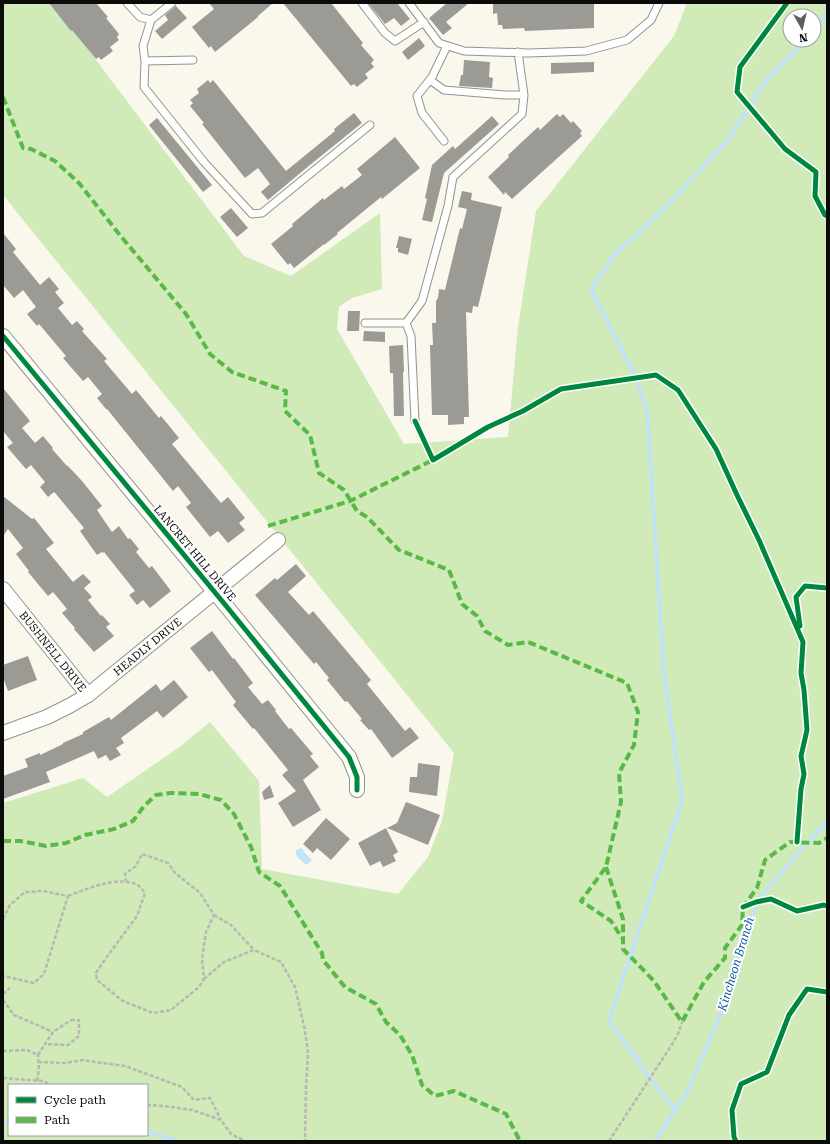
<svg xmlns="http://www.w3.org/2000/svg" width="830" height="1144" viewBox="0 0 830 1144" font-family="'Roboto Serif',serif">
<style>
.forest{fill:#d0eab8;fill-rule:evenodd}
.water{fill:#c1e2f7}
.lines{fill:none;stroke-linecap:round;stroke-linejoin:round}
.stream{stroke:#c1e2f7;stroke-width:4}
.building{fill:#9c9a94}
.service-casing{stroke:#93928d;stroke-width:9}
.minor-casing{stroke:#93928d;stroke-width:16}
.path{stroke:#b7b7b5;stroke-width:2.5;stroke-dasharray:4 2;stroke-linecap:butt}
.service{stroke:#fefefc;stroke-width:7}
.minor{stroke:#fefefc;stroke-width:14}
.quiet{stroke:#58b947;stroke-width:4;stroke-dasharray:8 4;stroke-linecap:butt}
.cycleway-casing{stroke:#fff;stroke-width:8}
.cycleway{stroke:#00873e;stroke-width:5}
.labels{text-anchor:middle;stroke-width:4;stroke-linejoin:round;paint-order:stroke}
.street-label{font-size:11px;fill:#0b0b0b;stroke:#fff}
.water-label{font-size:12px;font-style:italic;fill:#0b5aa5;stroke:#fff}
</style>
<rect width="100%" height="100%" fill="#faf8ed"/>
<path class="forest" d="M3,3H53L244,256L291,276L380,213L382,289L352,298L339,307L337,329L404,444L508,437L518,327L536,211L674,36L687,3H827V1141H3V803L83,778L107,797L178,748L210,722L259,781L262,869L398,894L428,857L442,821L454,753L3,195ZM790,16H814V40H790ZM9,1085H147V1135H9Z"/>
<path class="water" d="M302,848L304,852L312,860L307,865C302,861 294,857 296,850Z"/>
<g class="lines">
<path class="stream" d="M814,32L827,12
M675,1110L650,1078L609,1020L682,800L664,672L647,410L636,378L591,289L615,254L660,213L727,141L768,78L806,40
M3,1123L9,1120
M147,1132L177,1141
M655,1141L687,1092L729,995L756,902L807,843L827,822"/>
</g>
<path class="building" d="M49,3H96L108,17L106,18L119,34L117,37L119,40L110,47L113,51L101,60L99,57L96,59L72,30L71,31Z
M209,3H273L258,16V17L215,52L211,46L209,48L192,27L214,9Z
M283,3H331L363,43L361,45L374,60L371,63L374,67L365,74L368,78L357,87L354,84L351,86Z
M368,3H397L410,19L401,26L394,18L385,24Z
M447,3H469L446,22L452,28L443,35L429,18Z
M493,3H594V28L525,31L524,28L503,29L502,25H498L497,13L493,14Z
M176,6L187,18L162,39L155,31L168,20L165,15Z
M419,38L425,46L408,60L402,52Z
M464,60L490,62L489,77L493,78L492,88L459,86L461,75H463Z
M594,62V72L551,74V63Z
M208,80L210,83L213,80L286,171L335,131L334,129L354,113L362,123L305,169L268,200L261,192L270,184L258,168L245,178L202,124L204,123L190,106L193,103L190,100L199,93L197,89Z
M557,114L560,117L563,114L571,123L573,121L582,131L580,133L582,136L512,199L505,192L504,195L488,177L509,157L508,155L538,127L540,130Z
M492,116L499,124L444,173L432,222L422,220L427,199L425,198L432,165L453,146L455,149Z
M157,118L212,185L203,192L149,125Z
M395,137L420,168L382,199L381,197L337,233L338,234L324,245V244L294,268L290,263L288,265L271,244L293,226L292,224L323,198L324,200L342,186L344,189L362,175L357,169Z
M462,191L472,193L471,200L502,207L478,307L473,306L472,313L466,312L469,417H464V424L448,425V415H432L430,345H433L432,323H436V301L438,298L439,289L445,290L460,228L462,229L467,209L458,207Z
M231,208L248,228L237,237L220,217Z
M3,233L16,249L13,252L40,285L49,277L59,289L55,292L64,303L58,308L72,325L77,321L84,329L82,331L107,359L104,361L132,394L136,390L159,418L161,416L179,438L172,444L221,503L228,497L245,518L239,523L245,530L228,543L218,531L210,537L186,507L191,503L178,486L173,491L107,409H106L97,398L102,394L88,377L83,381L63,358L66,356L39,324L37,326L27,314L36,307L23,290L14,298L3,285Z
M399,236L412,239L408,255L398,252V248H396Z
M348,311H360L359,331H347Z
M364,331L385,332V342L363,341Z
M403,345L404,372H403L404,416H394L393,373H390L389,346Z
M3,388L30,421L22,428L35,443L43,436L53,448L52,449L67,466H68L82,481L102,506L97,510L112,532L119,526L128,539L130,538L139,549L136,552L149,568L152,566L171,591L150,608L143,600L137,605L129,595L135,591L104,552L103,553L102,552L97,555L80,531L84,528L56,494L54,492L48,497L40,487L45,482L31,465L26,469L7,447L13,443L3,431Z
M3,496L32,519L34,518L54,543L46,549L73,582L83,574L91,582L84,588L92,597L88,600L101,616L102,615L110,624L106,627L114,636L94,652L74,629L75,628L62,613L67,609L53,592L48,596L28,572L29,571L16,554L23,548L8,529L3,536Z
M296,564L306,576L288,592L309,615L313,611L371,680L367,684L405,731L410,727L419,738L392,758L371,729L369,730L360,720L362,719L347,701L345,702L327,680L329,678L316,662L314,664L255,595L275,578L277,580Z
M212,631L233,659L234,658L253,683L248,687L262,704L268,700L276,710L275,711L289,729L291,728L313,754L310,756L319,767L303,780L321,810L293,827L278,803L296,791L282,775L288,770L254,728L253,729L233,705L236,702L212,670L209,672L190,648Z
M28,656L37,680L8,691L3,677V665Z
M174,680L188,697L163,718L157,711L121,738L124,743L116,748L121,755L110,761L106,755L98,759L94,751L46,772L50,782L3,799V776L28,767L25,759L40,753V755L63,744V743L83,734V732L109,717L111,720L156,684L161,691Z
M418,763L440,766L437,796L409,792L410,777H417Z
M270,785L274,797L264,800L262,792Z
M406,802L440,815L428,845L387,828L397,823Z
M326,818L350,839L331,860L317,848L313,853L303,844Z
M386,828L398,852L393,855L396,861L383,867L380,861L370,866L358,843Z"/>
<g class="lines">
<g class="service-casing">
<path id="service" d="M127,3L140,17L151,20L172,3
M362,3L385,33L395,41L424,22
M409,3L439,43L464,51L529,53L586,51L627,40L651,20L659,3
M151,20L143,46L145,61L193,60
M145,61L144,87L204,162L252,214L262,213L370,125
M430,80L444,90L505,95H524L518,52
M444,141L422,113L417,96L432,77L447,46
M365,323H406L422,301L448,206L453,177L522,114L524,95
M406,323L411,336L415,421"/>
</g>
<g class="minor-casing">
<g id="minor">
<path d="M3,336L227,607L349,757L357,777V790"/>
<path id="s1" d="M3,589L88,695"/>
<path id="s2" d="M3,733L47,717L69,706L88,695L278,540"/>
</g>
</g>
<path class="path" d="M68,896C86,889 117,876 136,884C139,885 142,889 145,893L137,916L106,958L96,973L97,980L123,1001L153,1013L171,1010L199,987L204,979L202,959L206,932L214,915L200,893L175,873L168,863L142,854L136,866L125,874L126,881
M214,915L231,925L254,950
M3,919L10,905L25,892L43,891L68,896L44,974L34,983L3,976
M204,979L224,962L254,950L281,962L295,987L304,1026L308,1052L306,1088L305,1141
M3,994L10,988
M3,1000L14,1015L53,1032
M71,1020H79V1036L68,1045L45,1044L53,1032Z
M3,1051L27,1050L38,1055L45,1044
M38,1062L65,1063L82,1060L125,1066L182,1087L194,1100L210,1098L221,1120
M3,1078L43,1081L51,1085
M37,1081L39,1068L38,1055
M147,1105L164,1106L192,1110L221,1120L231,1134L245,1141
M609,1141L671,1046L678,1034L682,1022"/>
<use href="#service" class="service"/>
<use href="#minor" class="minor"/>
<path class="quiet" d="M3,97L23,148L31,149L55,161L79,183L119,234L186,314L210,354L232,372L286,391L285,411L310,435L319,473L344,490L357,511L367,517L399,550L449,570L462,604L477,616L485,631L508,645L528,642L627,683L638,712L634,745L619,773L621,802L606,867L581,901L611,921L622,938
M268,526L350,501L433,460
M3,841H20L46,846L66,843L85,835L114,829L133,821L144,806L156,795L171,793L199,794L221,800L234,814L251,847L259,872L280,886L322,953L323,960L345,987L376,1004L386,1022L400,1035L412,1055L422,1085L435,1096L454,1091L506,1114L520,1141
M606,867L623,919V949L654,981L682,1022L704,982L725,958V948L742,925L743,907L757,888L765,860L790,842L819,843L827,838"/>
<g class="cycleway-casing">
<path id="cycleway" d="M787,3L740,67L737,92L785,149L816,172L815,196L825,215L827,216
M3,336L227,607L349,757L357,777V790
M415,421L433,460L488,427L523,411L561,389L656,375L678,390L716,449L737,495L759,540L803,642L801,673L804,690L807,730L801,756L804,774L801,789L797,842
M800,626L796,597L805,586L827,588
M743,907L756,902L771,899L797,911L824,905L827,906
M736,1141L734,1137L732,1110L741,1084L767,1072L789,1015L807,989L827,992"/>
</g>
<use href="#cycleway" class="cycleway"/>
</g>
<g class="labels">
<g class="street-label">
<text transform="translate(195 553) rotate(50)" y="4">LANCRET HILL DRIVE</text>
<text dy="4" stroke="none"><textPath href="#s2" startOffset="170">HEADLY DRIVE</textPath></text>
<text dy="4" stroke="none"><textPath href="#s1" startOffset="80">BUSHNELL DRIVE</textPath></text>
</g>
<g class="water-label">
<text transform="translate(736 964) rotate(-73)" y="4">Kincheon Branch</text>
</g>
</g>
<rect width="830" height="1144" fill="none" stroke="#0b0b0b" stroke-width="8"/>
<rect x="8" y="1084" width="140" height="52" fill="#ffffff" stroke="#9d9d9d"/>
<rect x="16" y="1097" width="20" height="6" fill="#00873e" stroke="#9d9d9d"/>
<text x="44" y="1104" font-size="12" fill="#0b0b0b">Cycle path</text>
<rect x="16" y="1117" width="20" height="6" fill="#58b947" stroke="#9d9d9d"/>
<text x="44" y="1124" font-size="12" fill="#0b0b0b">Path</text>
<g transform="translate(802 28) rotate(172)"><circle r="19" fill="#ffffff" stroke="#9d9d9d"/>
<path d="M0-3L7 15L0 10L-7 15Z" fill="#5f5e5a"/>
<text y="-6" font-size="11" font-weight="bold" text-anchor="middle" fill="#0b0b0b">N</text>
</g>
</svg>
